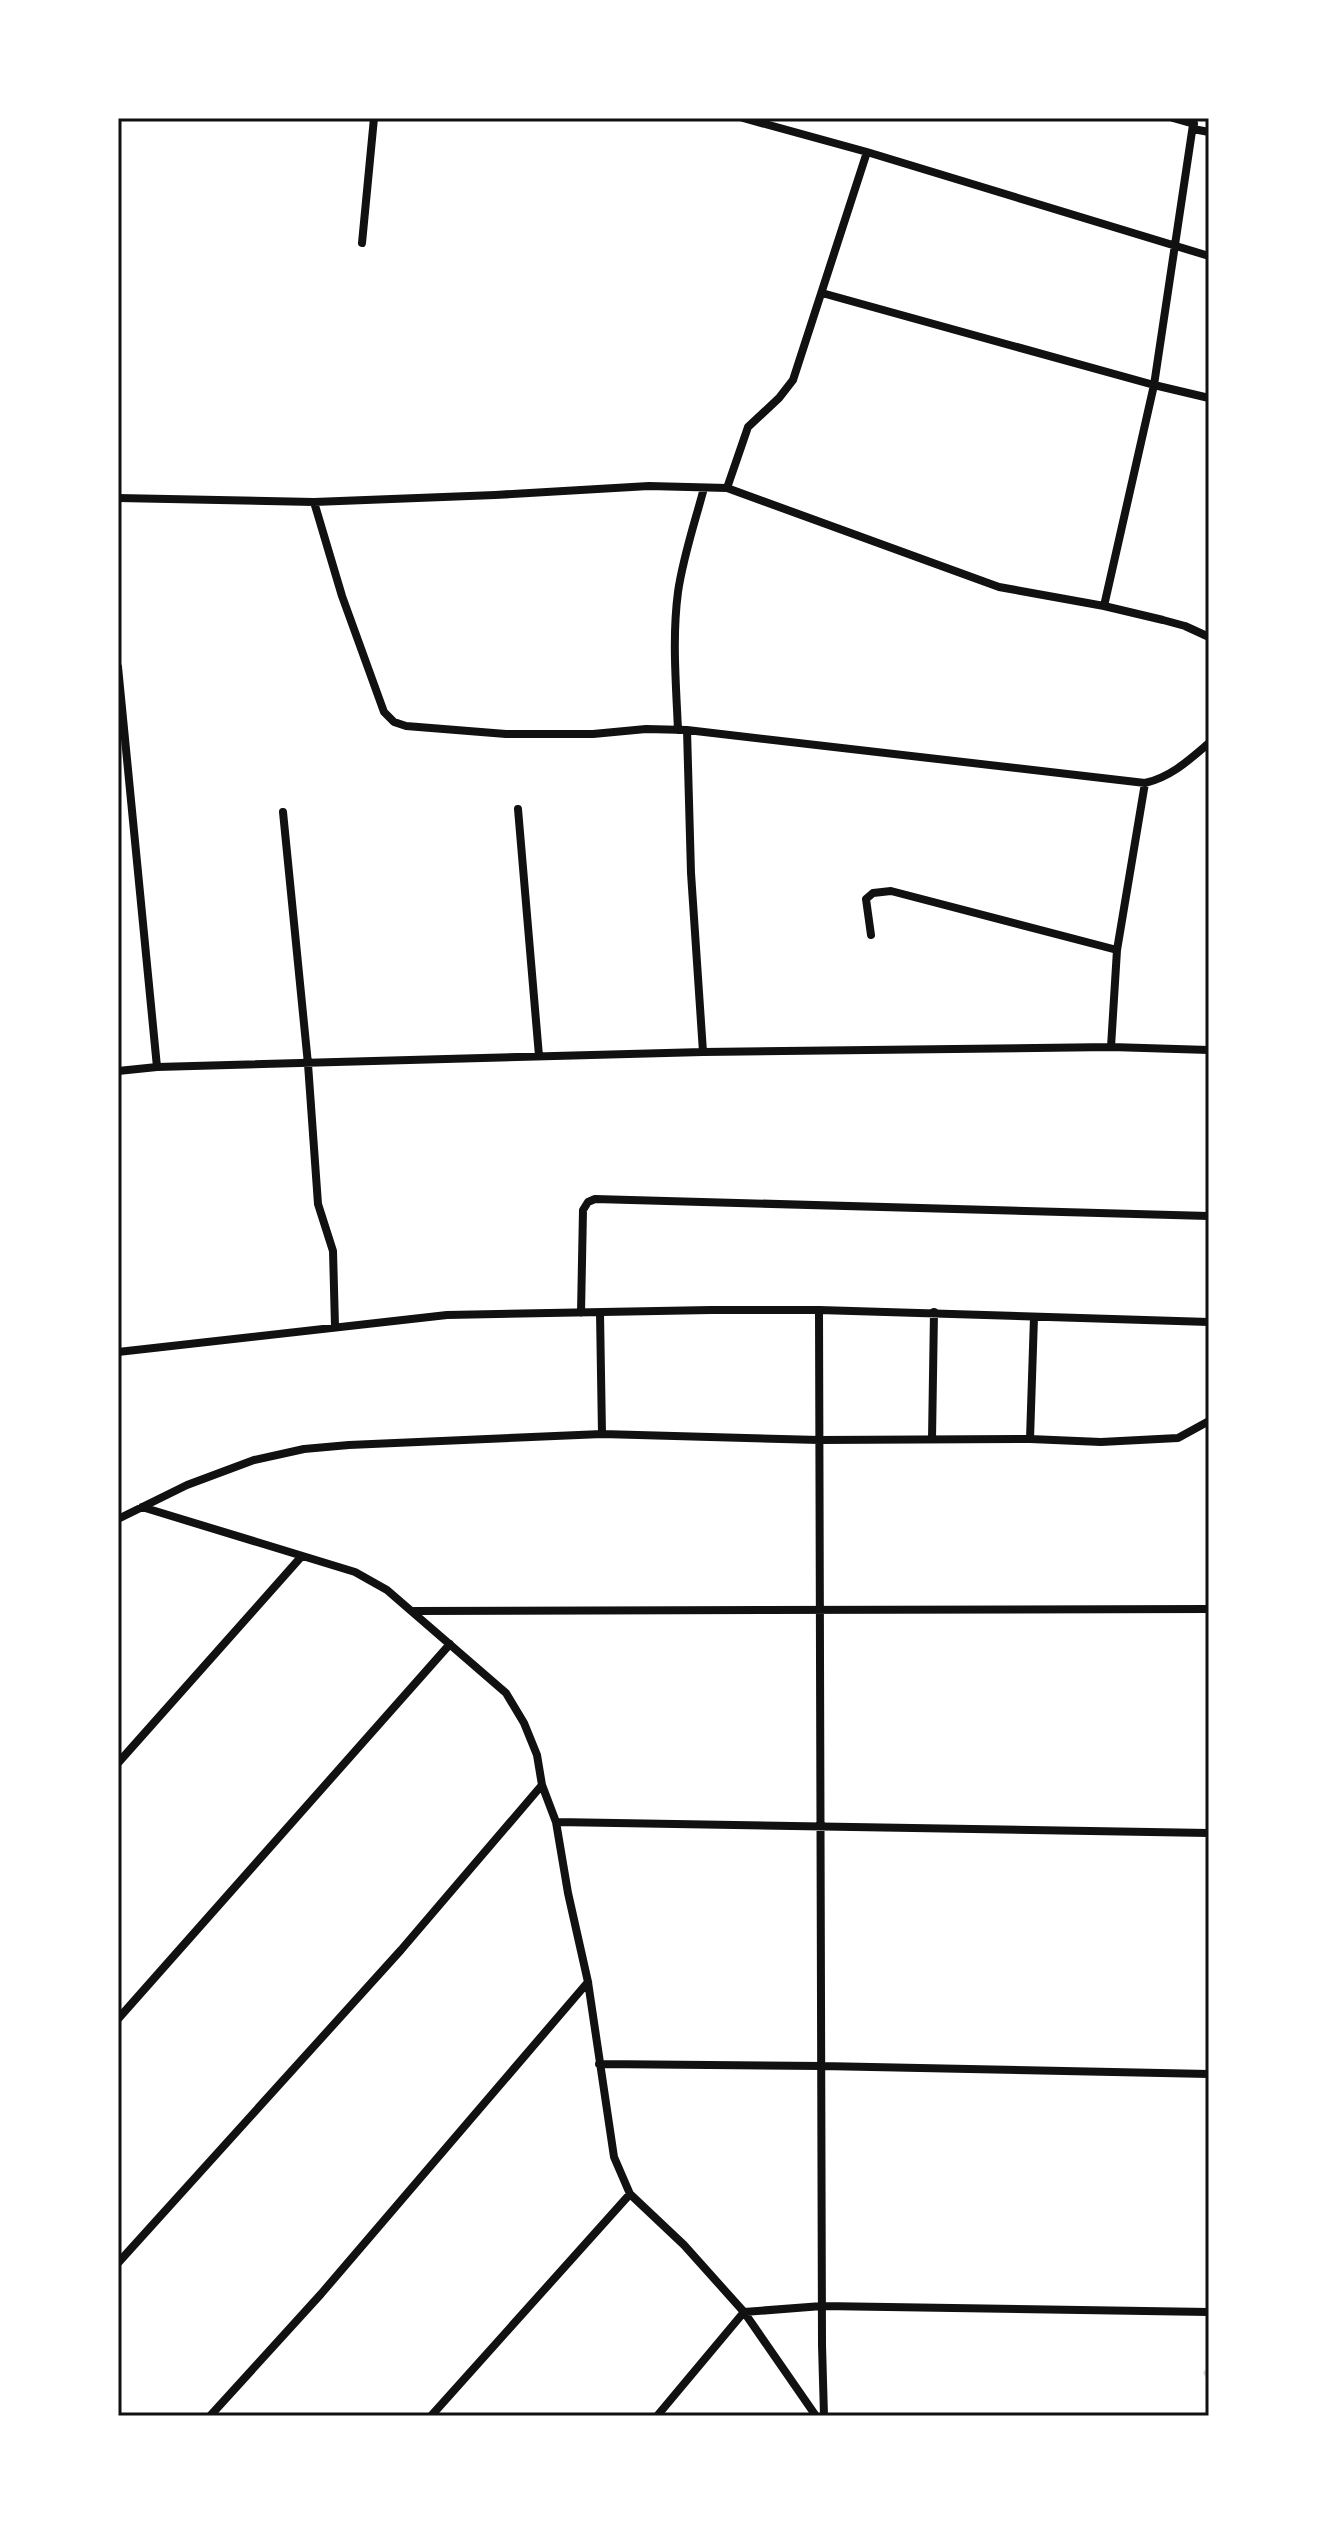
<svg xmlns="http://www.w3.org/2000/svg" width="1327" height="2534" viewBox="0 0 1327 2534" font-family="'Noto Sans',sans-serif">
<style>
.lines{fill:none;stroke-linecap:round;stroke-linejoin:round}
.stream{stroke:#d9d9d9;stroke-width:7}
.minor{stroke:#111;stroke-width:8}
.neatline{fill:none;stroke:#111;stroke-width:3}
</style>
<rect width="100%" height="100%" fill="#fff"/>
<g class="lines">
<path class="stream" d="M1207,2373L1209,2376"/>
<path class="minor" d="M743,118L867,152L1209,256
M1173,118L1194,124
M1193,129L1209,132
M362,243L374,118
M822,293L1154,385L1209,398
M727,488L748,427L779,398L793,380L867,152
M118,498L314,502L495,495L649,486L727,488L999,587L1104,606L1163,620L1185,626L1209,637
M314,502L342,596L384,712L394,722L406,726L506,734H593L646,729L687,730L1145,783C1171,777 1189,760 1209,743
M1104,606L1154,385L1194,118
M118,667L157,1067
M678,730C676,684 672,637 678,592C683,557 695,522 704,488
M687,730L691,873L703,1052
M518,809L539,1056
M283,812L308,1064L318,1204L333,1251L335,1326
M871,935L866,899L873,893L891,891L1117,950
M1111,1047L1117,950L1145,783
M118,1071L157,1067L703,1052L1111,1047L1209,1050
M819,1310L822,2345L824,2416
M581,1313L583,1210L588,1202L595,1199L1209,1216
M600,1313L602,1434
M118,1352L447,1315L711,1310H819L1209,1322
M932,1439L934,1312
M1030,1439L1034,1317
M142,1507L355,1572L387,1590L506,1693L524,1723L537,1755L542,1785L556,1822L568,1893L588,1982L614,2157L630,2194L684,2245L744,2312L816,2416
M118,1519L187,1485L254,1460L304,1449L349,1445L602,1434L819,1440L1030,1439L1101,1442L1178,1438L1209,1421
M414,1611L1209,1609
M118,1763L301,1557
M556,1822L1209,1833
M118,2019L450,1644
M599,2064L822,2066L1209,2074
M118,2263L401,1950L542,1785
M744,2312L822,2306L1209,2312
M210,2416L321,2294L588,1982
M431,2416L630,2194
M657,2416L744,2312"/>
</g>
<rect width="1327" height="2534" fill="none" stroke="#ffffff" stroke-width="240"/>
<rect x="120" y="120" width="1087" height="2294" class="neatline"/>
</svg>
